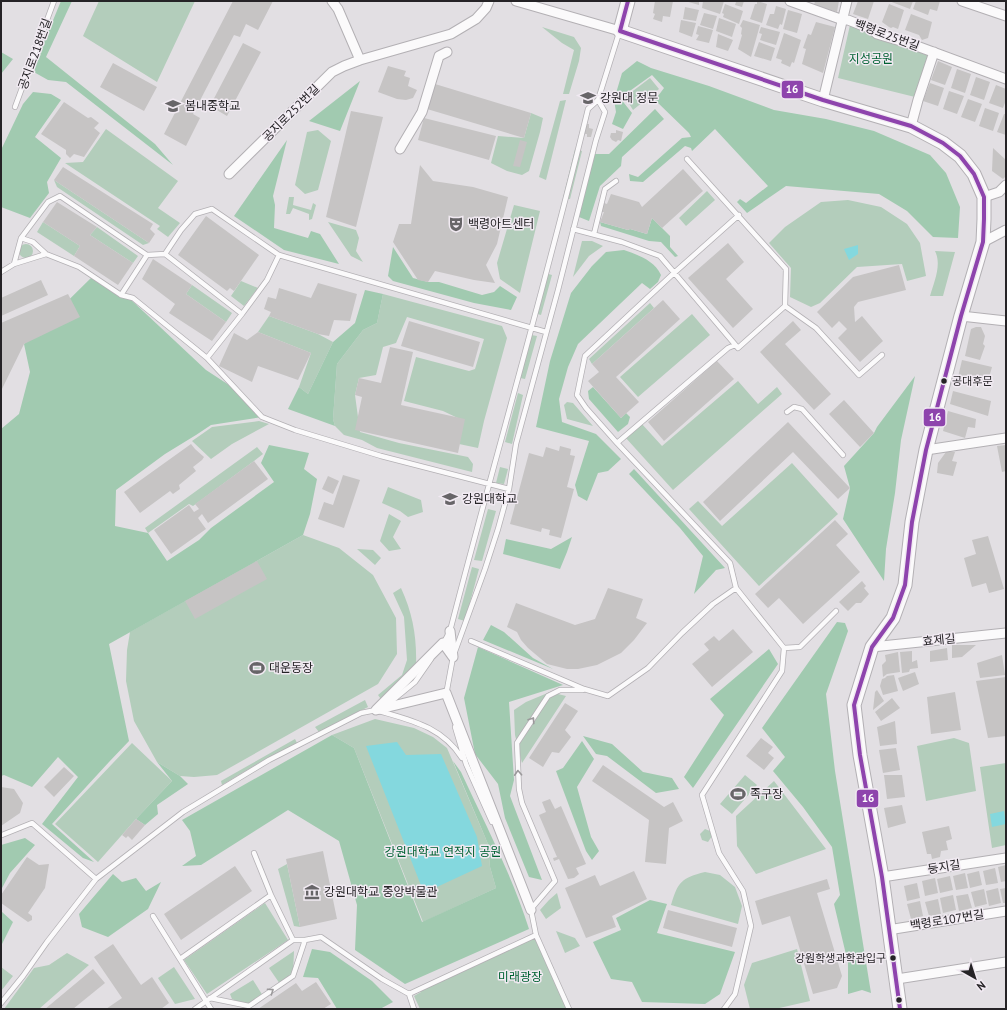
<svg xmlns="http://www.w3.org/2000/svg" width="1007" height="1010" viewBox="0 0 1007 1010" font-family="'PT Sans','Noto Sans KR',sans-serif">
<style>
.green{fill:#b3cdbb}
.forest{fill:#a1cab0}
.water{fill:#84d8de}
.building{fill:#c6c4c4}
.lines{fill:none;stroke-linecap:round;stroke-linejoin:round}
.lane-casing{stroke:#b3b0b4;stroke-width:6}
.street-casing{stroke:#b3b0b4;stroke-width:11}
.secondary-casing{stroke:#b3b0b4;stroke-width:15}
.lane{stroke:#fbfafb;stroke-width:4.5}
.street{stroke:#fbfafb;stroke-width:9}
.secondary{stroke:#fbfafb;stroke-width:13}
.bus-1-casing{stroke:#f1eaf2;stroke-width:7}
.bus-1{stroke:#8e44ad;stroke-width:4}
.oneway{stroke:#9b999b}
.bus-dot{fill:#252326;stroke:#f1eaf2;stroke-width:1.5}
.labels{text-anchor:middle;stroke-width:3;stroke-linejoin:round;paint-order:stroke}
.bus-label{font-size:11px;fill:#252326;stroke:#f1eaf2;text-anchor:start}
.street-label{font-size:12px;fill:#252326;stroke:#f1eaf2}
.park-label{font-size:12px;fill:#006233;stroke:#f1eaf2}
.poi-label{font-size:12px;fill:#252326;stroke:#f1eaf2;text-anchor:start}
.line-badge{stroke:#f1eaf2;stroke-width:1.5}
.badge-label{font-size:11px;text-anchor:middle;font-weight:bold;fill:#fff}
</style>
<rect width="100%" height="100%" fill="#e2dfe3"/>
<path class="green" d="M99,1H195L157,82L83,36Z
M850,25L930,52L915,97L838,78Z
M542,27L574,37L581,48L579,61L569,94H563L574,50L562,43Z
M650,78L659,89L633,110L625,97Z
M566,100L546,180L539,177L560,101Z
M531,113L543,118L540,132L529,171L522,175L507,171L491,163L498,136L524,138Z
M106,129L178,181L158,208L180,223L168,237L157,229L160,226L65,163L83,162Z
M318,130L331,141L318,190L305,194L295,185L307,132Z
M575,149L582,151L570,199L563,198Z
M54,180L149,243L143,245L57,187Z
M707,191L715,200L686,226L679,218Z
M289,197H294L293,205L311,210L313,203L316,205L312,219L309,220V214L293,208L290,214H286Z
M848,200L881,207L907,224L920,243L926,276L907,281L902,264L857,267L820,303L811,307L790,297L791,268L769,243L785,227L821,202Z
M514,205L540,211L520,293L500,279L497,263Z
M43,222L80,246L74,256L37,232Z
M328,222L356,230L359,238L356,251L363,262L351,256Z
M97,227L138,256L133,263L90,235Z
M582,241H592L603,246L589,256L573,277Z
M19 251a7 7 0 1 1 14 0a7 7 0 1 1-14 0Z
M935,251L955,252L943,296H930C934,282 942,265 935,251Z
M545,273L552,275L541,315L534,313Z
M241,281L258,288L244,306L231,296Z
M192,285L232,313L226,322L186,294Z
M383,294L502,326L507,338L484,421L478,448L459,444L462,420L443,411L404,401L416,357L469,371L475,369L484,339L407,317L396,343L383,347L376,375L359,378L355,395L360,432L399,443L468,457L473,464L472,472L377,448L362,440L344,435L335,426L333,419L337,364L363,330L377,323Z
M650,303L654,308L592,364L589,359Z
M692,314L710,335L638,397L620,377Z
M269,316L318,334L333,342L308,394L299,387L311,353L258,332Z
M531,335L537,336L525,379L520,378Z
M738,381L758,404L777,387L782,394L673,490L625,437L641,423L662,446Z
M518,393L523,395L512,444L505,442Z
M567,402L573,403L593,426L567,419L564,405Z
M259,421L269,424L232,444L211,459L192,441L212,427Z
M257,447L263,454L254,461L193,506L189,504L148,533L145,528Z
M792,463L838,514L759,586L689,509L698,501L722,526Z
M500,467L508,469L504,484L496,483Z
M388,487L421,500L423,512L408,517L400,511L382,503Z
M488,509L496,511L482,561L474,560Z
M389,514L401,521L393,537L401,549L389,551L380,541Z
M303,535L339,548L373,575L396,618L397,654L378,684L217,775L194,777L180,776L157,762L134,721L126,681L127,650L130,632Z
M357,549L373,550L381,558L375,565Z
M472,567L479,569L465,621L458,619Z
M401,588C413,614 417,638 416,666L383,702L378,695L402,675L407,660L404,617L393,593Z
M550,692L566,696L522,763L515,735L514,710L526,702Z
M365,700L368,707L319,732L315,727Z
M375,719L414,728L433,737L447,748L488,844L490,867L496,888L423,922L354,748L332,735Z
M954,738L969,743L976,791L926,801L917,746Z
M295,739L297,743L257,764L222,785L221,781Z
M132,743L172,781L136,819L98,862L55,824Z
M1006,763V845L992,848L980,767Z
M745,775L757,785L732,814L720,804Z
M774,781L826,849L756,874L737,846L736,816Z
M705,829L710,831L712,836L708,842L702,840L700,834Z
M287,864L300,927L294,926L278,869Z
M705,872L720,875L735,887L742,906L738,924L671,905C678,882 681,878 705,872Z
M557,893L561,908L546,919L540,910L549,900Z
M265,903L288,940L207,994L184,960Z
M556,931L575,938L580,946L565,953Z
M536,935L569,1009H420L414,996L421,992L420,988Z
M797,949L810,1001L775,1009H750L744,985L752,963Z
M294,951L293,976L280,984L269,968Z
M67,953L89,965L39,1009H4L34,968L49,965Z
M1,967L13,976L1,991Z
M174,967L195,999L175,1004L158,978Z
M253,980L263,996L249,1006L232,999L230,994Z"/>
<path class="forest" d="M61,1H72L46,57L155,144L173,165L66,82L48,80L32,71Z
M1,52L13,59L1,74Z
M637,61L651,68L709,86L774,110L826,119L874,131L930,155L946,173L960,207L958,238L933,237L907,211L879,194L786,186L747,213L737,202L740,199L746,203L768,186L715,129L692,151L691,148L685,146L643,182L630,181L629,174L638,177L682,138L691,137L689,133L655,100L664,88L652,75L620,98L632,113L623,129L612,124L616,112L614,100L622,73Z
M360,81L340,131L309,121Z
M33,92L51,94L61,100L35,137L61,158L47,182L49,193L30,218L1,207V150L23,104Z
M655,109L664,119L622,157L621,166L600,186L589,221L579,217L593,154H609Z
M287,140L273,196L275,205L274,228L308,238L311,231L320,234L339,264L284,250L234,216Z
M652,218L670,236V247L678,256L675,257L661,242L649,241L601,226L600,222L628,230L630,229L647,234Z
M393,247L413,278L428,282H439L482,295L494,292L500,286L517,297L511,310L474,303L393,281L388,276Z
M624,250C638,255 654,260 661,275L658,282L650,289L642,283L578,344L568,367L559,399L562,422L596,434L621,459L608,471L598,473L587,501L578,496L575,485L589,441L536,427L550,361L571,293L592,266L606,252Z
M93,276L128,297L206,370L232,387L262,417L211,425L196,435L165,454L116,490L115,526L148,533L167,561L199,540L211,528L274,482L261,463L269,445L309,453L304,469L317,479L310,514L303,535L109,644L129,741L109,762L52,824L94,862L83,858L42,824L78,777L58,757L32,787L4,775L1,776V429L19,414L30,372L24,344Z
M365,290L383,294L377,323L363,330L337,364L333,419L335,426L288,409L299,387L308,394L333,342L355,323Z
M915,376L901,440L895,493L886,549L884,581L843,519L850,488L844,466L874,433L877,427Z
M593,387L621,418L626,413L630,417L628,424L618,432L589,399L588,391Z
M634,469L725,568L716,570L694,594L703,556L680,528L629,474Z
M572,537L567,552L560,569L503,554L506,539L551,549Z
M837,622L845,623L848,631L826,694L835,771L871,993L862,990L848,994V963L834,904L840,895L832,847L803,807L773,771L785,757L762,728Z
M491,625L504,632L533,658L553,669L483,640Z
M478,647L563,685L509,702L514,780L510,796L542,880L529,877L505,818L498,784L475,754L464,698Z
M769,649L778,664L693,788L684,777L724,715L710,699Z
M332,735L354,748L422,922L496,888L490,867L488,844L453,761L461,772C485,824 512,875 529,929L405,984L355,950L357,905L339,841L288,810L201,865L182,866L196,856L190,831L182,820Z
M583,736L612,744L643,772L672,778L679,789L656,793L607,756L596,754Z
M582,741L594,759L577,787L591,837L599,851L592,860L586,851L556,771L563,768Z
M157,762L180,776L188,784L157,805L158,814L145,825L136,819L172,781Z
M25,838L35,845L10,873L1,890V845Z
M113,874L122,882L136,878L146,891L161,882L148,909L108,937L82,927L79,914Z
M650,900L667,904L657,933L735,952L720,994L705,1004L642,1002L632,982L611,979L593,942L621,930L616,918Z
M1,911L13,922L1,946Z
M312,949L330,952L372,981L393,1002L380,1009H337L318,978L303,977Z"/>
<path class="water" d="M858,245V254L849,260L844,249Z
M397,742L406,755L441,754L477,837L482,866L424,893L366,746Z
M1004,811L1006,824L992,827L990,814Z"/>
<path class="building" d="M233,1H273L258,30L246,24L240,37L234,35L193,114L200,118L186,146L164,134Z
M655,1H673L670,17L663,16L662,22L653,19L655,14L653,13Z
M685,1H699V5Z
M703,1H724L720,14L702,8Z
M734,1H744L742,7L735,5L736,2Z
M757,1L767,4L762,23L750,19L755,4H757Z
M815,1H839L837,12L814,5Z
M858,1H874L868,19L853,14Z
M889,1H913L910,9Z
M916,1H940L937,11L930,9L928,15L913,9Z
M725,4L743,11L739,24L723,17L724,14L722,13Z
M889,4L904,10L898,29L893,27L891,28L889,27L882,22Z
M776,6L786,9L782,25L780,24L778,29L766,25L770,14H774Z
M685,7L699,10L696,21L683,19Z
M788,10L802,14L797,33L783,29Z
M704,13L717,16L713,29L700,25Z
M911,14L932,22L928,38L922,40L919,35L905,30Z
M719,18L736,24L732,37L716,31Z
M681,20L696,23L692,37L679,32Z
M743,20L760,25L751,57L738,49L742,35L741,34L742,28L740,26Z
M816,22L835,27L823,73L802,64L806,49L803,48L808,34L811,35Z
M698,26L713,30L709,43L696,40L699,35L696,34Z
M761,27L780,32L776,45L760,40L762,34L759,33Z
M784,33L801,40L794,63L792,62L790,67L781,63L782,60L776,58Z
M718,34L733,40L728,51L716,47Z
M759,42L775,48L771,61L754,56Z
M243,43L261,52L227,116L210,106Z
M938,61L952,67L945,85L931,80Z
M113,63L157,87L144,111L100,87Z
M388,66L406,71L404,76L410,78L408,86L417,90L413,98L406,100L397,99L378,92Z
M957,69L971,74L965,93L951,88Z
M976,77L990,82L984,100L970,95Z
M930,83L944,88L938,106L923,101Z
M435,84L531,113L524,138L427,109Z
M996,85L1006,89V100L1003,108L989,103Z
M949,91L964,96L957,114L943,109Z
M968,99L982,104L975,122L961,117Z
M64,102L88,118L91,117L99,123L94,128L100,133L84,157L74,154L70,158L66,154V150L41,134Z
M985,108L999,113L993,131L979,126Z
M351,111L383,117L356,227L326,217Z
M1004,114H1006V135L997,132Z
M424,118L496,136L489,160L418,140Z
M586,124H589V128L593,129L591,137H587V134H584Z
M616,130L623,132L621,141L618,140L616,142L612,140L610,137L611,133H616Z
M520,140L527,142L520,167L513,166Z
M993,148L1006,160V176L1003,179L992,171Z
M420,165L433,181L473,187L508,197L497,244L486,265L495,283L474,280L435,271L428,282L418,280L393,242L399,224H411Z
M63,167L153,224L150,229L155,234L149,243L54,180Z
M683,169L703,191L662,228L652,218L647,234L630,229L628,230L600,222L604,212H601L604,203L607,204L611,194L639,202L642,207Z
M57,202L97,227L90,235L133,263L118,285L74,256L80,246L43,222Z
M206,216L259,255L234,291L230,288L227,291L178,255Z
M728,243L744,262L726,279L753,309L733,328L688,278Z
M153,259L192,285L186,294L226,322L212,341L169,313L175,304L142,279Z
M899,265L906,290L858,302L854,307L855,322L862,316L883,341L860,362L838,338L847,329L839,321L832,328L817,312L853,277Z
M41,280L48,295L1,316V298Z
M318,283L357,294L350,321L334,320L329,336L318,334L269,316L271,312L264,309L268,297L276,299L279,288L311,298Z
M68,294L80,317L24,344L1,391V323Z
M663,300L680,319L616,377L639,402L621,418L588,381L599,372L592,364Z
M409,321L480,342L473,367L401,346Z
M793,321L801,330L785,344L831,394L814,410L760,352Z
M976,327H981L985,336L983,344L985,346L980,360L965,356L971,329Z
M258,332L311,353L298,380L258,366L252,382L219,366L234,333L247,340Z
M390,347L413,352L401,405L465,419L458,453L355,430L362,397L355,395L359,378L381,383Z
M962,360L992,367L987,385L958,377Z
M717,361L734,379L664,441L648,422Z
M953,391L991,401L988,416L950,404Z
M844,400L874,433L860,447L829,414Z
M948,411L976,419L975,428L968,427L965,438L943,431Z
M788,422L850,488L838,499L793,452L720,521L703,502Z
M191,444L195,449L204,457L202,460L193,467L196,471L179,485L180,489L173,494L170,491L140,513L124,492Z
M1006,445V471L1002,472L997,446Z
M560,446L571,449L570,455L575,456L567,487L574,489L561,538L549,535L550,530L542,528L541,532L510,524L529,453L543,457L546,447L559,451Z
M946,452H955L952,461L957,462L953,476L937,473L938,463Z
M254,461L268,479L208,523L202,514L198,518L206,529L171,554L154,530L189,505L194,512L199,509L195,504Z
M343,475L360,480L344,528L318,519L324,502L333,505Z
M328,476L339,481L333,494L322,489Z
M835,520L848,534L836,545L860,572L803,624L779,598L768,608L755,594Z
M988,536L1004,589L989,593L986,583L972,587L964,558L976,554L972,540Z
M257,561L267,579L195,619L185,601Z
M862,581L866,586L864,588L869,594L861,603H856L848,611L839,602Z
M608,588L643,599L636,618L647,623L634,640L621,653L597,665L578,669H567L547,664L528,648L521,640L517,632L507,627L516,603L575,625L595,619Z
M733,629L753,652L712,687L692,664L709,650L704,644L714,636L719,641Z
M952,645H976L962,657L952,658Z
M947,648L948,660L930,662V651Z
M912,651V662L917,660L918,668L910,669L909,672L902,673L900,652Z
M898,652L900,672L887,674L883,677L882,665L886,661L885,655Z
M1002,655L1005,675L980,678L977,663Z
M915,672L919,684L903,691L898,678Z
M894,675L898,691L883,695L880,686L882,679L885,678L887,676Z
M1006,677V736L988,738L976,681Z
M877,690L884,701L873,710L875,692Z
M955,692L961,730L931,734L927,697Z
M892,698L900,708L881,721L875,712Z
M565,703L578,711L565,730L571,737L559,753L552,752L543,767L529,758Z
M895,721L897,744L880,746L877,727Z
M761,738L773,747L768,753L774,758L764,770L746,756Z
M896,748L900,770L883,773L879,750Z
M603,765L664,807L673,802L683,821L669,828L666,864L645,862L649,820L592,781Z
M64,767L74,776L54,797L44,787Z
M884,775H902L905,797L887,799Z
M1,787L14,789L23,803L20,813L1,826Z
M550,799L555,809L561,806L586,864L576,868L579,874L574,878L568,879L559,859L554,861L553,858L557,857L539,815L546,812L542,802Z
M902,805L906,823L888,828L884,808Z
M136,819L145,825L132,840L128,836L126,838L122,835Z
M949,826L952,839L946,841L948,850L941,851L940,857L932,859L931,854H927L922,832Z
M323,851L337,919L300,927L286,859Z
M27,857L39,865L49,864L45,888L28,913L32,916V920L28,922L1,903V895Z
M1006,865V881L1001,882L998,867Z
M235,866L252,891L181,940L164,914Z
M995,868L998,883L986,885L983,871Z
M634,871L647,899L612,916L616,927L586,938L565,888L595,875L600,886Z
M979,871L982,885L970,888L967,874Z
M965,873L968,888L956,890L953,876Z
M950,876L953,890L940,893L937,879Z
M935,878L938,893L925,896L922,881Z
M827,879L830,889L817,893L842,976L837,988L813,994L790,916L762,925L755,901Z
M917,883L920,898L907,901L904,886Z
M998,888L1001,903L989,906L986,891Z
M1006,888V903H1003L1000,889Z
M984,889L987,904L975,907L971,892Z
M968,894L972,908L959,911L956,896Z
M953,895L956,910L943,913L940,898Z
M938,899L941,914L929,916L925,902Z
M920,901L923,916L911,919L907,904Z
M668,910L737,928L732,947L663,928Z
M113,944L141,985L152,977L169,1003L161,1009H106L122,998L94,957Z
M93,969L105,983L73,1009H45Z
M316,982L331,1004L323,1009H258L296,983L302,991Z"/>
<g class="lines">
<g class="lane-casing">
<path id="lane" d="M15,107L54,1
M573,229L622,242L660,256L738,348L785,306L786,269L687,159
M594,234L605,189L616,181
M21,238L33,242L46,254L79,267L121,295L133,298L207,358L262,417L295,430L381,456L509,489
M165,254L181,230L195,214L212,209L279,255L546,332
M14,264L21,238L48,202L60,196L147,255L165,254L242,314
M1,272L14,264L46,254
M121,295L147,255
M785,306L816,328L859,375L882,355
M207,358L242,314L267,280L279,255
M787,412L794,407L802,409L843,455
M617,443L728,348L735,345
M471,641L584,689L608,696L648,668L682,633L713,604L736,588
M443,644L450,631C495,457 546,284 588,109L598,100
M784,648L800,647L836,611
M446,695L453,657L485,569L498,529L509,489L516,444L558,290L596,140L605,112L598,100L619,33
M387,705L415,682L431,659
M379,711C413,721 442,727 462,758
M455,727L466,764L492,822
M2,835L32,823L96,879
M254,853L271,895L293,940
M531,909L555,881L522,803L519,789L517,743L548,696L560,690H583
M531,910L536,935L569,1009
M153,916L211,1009
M180,959L271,895
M409,994L536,935
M210,998L249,1006L293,976L305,940
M1,1003L23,976L47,942L96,879L183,812L269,760L361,713L376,710
M195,1009L293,940H305L321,937L382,979L409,994L414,1009
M724,1009L735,994L751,926L743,891L719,853L702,795L782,671L784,648L736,588L730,563L617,443L586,408L577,395L585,356L674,273L739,215"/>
</g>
<g class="street-casing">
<path id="street" d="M332,1L338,9L360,60L451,34L476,19L486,8L489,1
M516,1L620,31
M790,1L843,20H848L871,29L877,34L914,45L1006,79
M962,1L1006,16
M823,100L847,1
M911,126L918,100L934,52
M400,149L422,112L439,56L447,52
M229,174L332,72L344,66L360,60
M984,197L999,192L1006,185
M983,242L1006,230
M961,316L1006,321
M926,450L1006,438
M450,631L453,657L443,643L376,710L446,693L531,910
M872,647L1006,633
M882,877L1006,858
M888,930L1006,911
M897,979L1006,962"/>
</g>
<g class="secondary-casing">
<path id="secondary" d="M628,1L620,31L823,100L911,126L943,143L960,156L974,174L984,197V219L983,242L961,316L926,450L912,522L905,585L893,618L872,647L854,705L860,755L882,877L900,1009"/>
</g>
<use href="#lane" class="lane"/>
<use href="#street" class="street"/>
<use href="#secondary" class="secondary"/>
<g class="bus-1-casing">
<path id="bus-1" d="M628,1L620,31L823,100L911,126L943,143L960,156L974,174L984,197V219L983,242L961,316L926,450L912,522L905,585L893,618L872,647L854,705L860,755L882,877L900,1009"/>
</g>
<use href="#bus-1" class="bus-1"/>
</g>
<defs><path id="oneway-chevron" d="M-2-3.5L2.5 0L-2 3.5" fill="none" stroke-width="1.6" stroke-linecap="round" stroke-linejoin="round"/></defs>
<g class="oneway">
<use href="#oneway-chevron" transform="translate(532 720) rotate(-56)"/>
<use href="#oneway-chevron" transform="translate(518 773) rotate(-93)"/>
<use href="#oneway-chevron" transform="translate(271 991) rotate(-34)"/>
</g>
<defs>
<g id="university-bare" transform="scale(1.2)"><path d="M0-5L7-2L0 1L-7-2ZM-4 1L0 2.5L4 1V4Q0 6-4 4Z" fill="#676568" stroke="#f1eaf2" stroke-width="2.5" paint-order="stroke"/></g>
<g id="school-bare" transform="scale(1.2)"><path d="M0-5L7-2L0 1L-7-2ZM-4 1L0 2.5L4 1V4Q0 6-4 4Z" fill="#676568" stroke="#f1eaf2" stroke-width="2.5" paint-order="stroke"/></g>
<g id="theatre-bare" transform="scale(1.2)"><path d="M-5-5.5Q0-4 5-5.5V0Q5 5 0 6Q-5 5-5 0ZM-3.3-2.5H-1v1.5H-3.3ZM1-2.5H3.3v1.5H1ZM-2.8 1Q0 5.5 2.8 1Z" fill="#676568" stroke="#f1eaf2" stroke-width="2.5" paint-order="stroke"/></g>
<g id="stadium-bare" transform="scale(1.2)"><path d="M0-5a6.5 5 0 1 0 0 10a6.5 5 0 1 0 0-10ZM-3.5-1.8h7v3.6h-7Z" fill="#676568" stroke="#f1eaf2" stroke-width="2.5" paint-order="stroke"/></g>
<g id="museum-bare" transform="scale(1.2)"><path d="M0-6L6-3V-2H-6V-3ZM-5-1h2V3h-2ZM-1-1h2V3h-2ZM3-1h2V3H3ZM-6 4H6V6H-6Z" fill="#676568" stroke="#f1eaf2" stroke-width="2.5" paint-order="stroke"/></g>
</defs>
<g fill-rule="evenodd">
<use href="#university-bare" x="588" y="98"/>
<use href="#school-bare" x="173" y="106"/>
<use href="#theatre-bare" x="456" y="224"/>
<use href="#university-bare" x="450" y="499"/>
<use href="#stadium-bare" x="257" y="668"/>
<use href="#stadium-bare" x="738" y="794"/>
<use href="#museum-bare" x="312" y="892"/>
</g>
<g class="bus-dot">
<circle cx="944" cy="381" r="3.5"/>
<circle cx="893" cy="958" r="3.5"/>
<circle cx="899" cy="1000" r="3.5"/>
</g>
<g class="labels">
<g class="bus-label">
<text x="952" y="385">공대후문</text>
<text x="886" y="962" text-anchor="end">강원학생과학관입구</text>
</g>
<g class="street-label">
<text transform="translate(887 35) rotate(20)" y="4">백령로25번길</text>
<text transform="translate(35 54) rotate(-70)" y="4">공지로218번길</text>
<text transform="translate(291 113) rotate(-45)" y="4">공지로252번길</text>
<text transform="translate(939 640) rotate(-6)" y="4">효제길</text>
<text transform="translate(944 867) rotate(-9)" y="4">둥지길</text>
<text transform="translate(947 920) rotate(-9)" y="4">백령로107번길</text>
</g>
<g class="park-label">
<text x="871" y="63">지성공원</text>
<text x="443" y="856">강원대학교 연적지 공원</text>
<text x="520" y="981">미래광장</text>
</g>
<g class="poi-label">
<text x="600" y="102">강원대 정문</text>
<text x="185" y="110">봄내중학교</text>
<text x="468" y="228">백령아트센터</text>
<text x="462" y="503">강원대학교</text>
<text x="269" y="672">대운동장</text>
<text x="750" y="798">족구장</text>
<text x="324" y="896">강원대학교 중앙박물관</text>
</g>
</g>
<g class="line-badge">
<rect x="781" y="80" width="23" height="19" rx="4" fill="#8e44ad"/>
<rect x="923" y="408" width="23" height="19" rx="4" fill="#8e44ad"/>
<rect x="856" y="789" width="23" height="19" rx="4" fill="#8e44ad"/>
</g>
<g class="badge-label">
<text x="792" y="93">16</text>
<text x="935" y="421">16</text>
<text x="868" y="802">16</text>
</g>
<rect width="1007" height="1010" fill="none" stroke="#252326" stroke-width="4"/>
<g transform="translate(975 978) rotate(141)" stroke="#f1eaf2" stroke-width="3" paint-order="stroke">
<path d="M0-3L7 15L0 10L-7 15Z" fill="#252326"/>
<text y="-6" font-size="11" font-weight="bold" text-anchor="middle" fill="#252326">N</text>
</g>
</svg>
